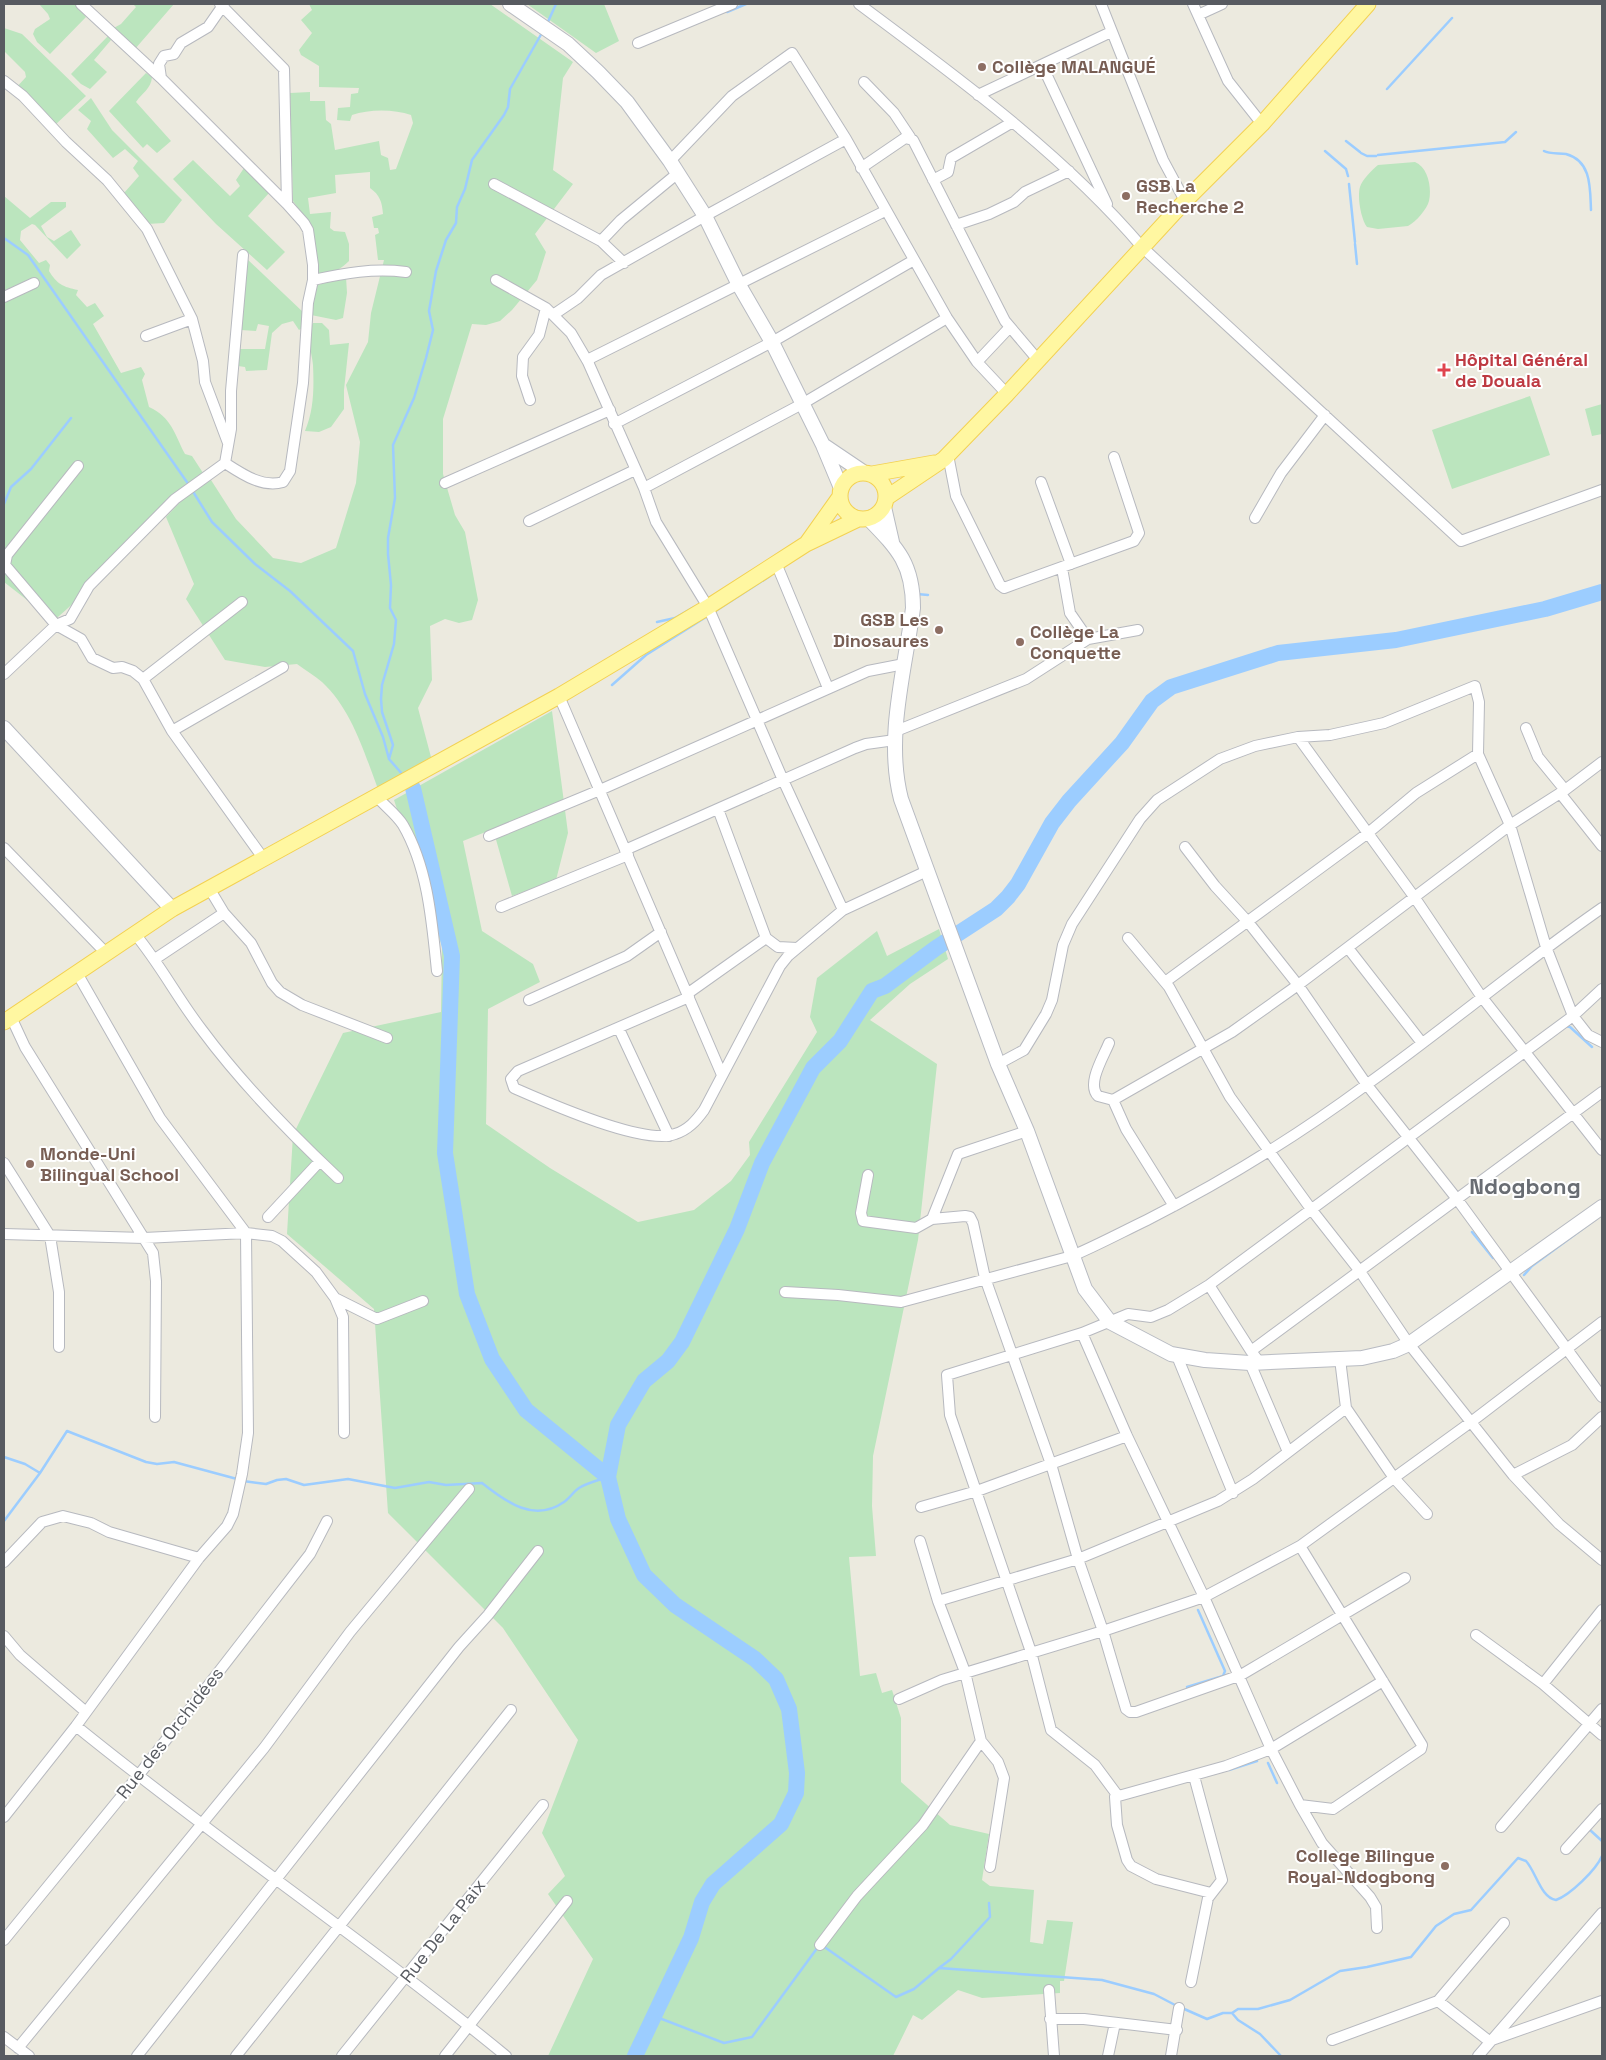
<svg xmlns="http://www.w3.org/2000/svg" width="1606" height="2060" viewBox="0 0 1606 2060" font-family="'Space Grotesk',sans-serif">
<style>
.green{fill:#bbe5be}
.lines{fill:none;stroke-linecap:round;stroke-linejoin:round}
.stream{stroke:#9ccdff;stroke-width:2.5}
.river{stroke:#9ccdff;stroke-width:16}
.street-casing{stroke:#b7b9bf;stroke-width:12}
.secondary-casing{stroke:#b8bbc2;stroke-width:16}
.primary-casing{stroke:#f3d152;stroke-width:17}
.street{stroke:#fff;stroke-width:10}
.secondary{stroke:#fff;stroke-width:14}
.primary{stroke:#fff7a1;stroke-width:15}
.education-dot{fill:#8d6e63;stroke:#fff;stroke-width:2}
.health-dot{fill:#e0444e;stroke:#fff;stroke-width:2}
.labels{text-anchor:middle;stroke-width:4;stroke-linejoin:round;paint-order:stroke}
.education-label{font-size:18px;font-weight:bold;fill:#785e54;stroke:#fff;text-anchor:start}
.health-label{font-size:18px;font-weight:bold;fill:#be3a42;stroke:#fff;text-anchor:start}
.street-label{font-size:18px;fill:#585b61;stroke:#fff}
.district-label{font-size:22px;font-weight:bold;fill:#696d73;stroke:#fff}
</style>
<rect width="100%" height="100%" fill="#eceadf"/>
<path class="green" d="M39,4H76L86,17L50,54L37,42L33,34L35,29L50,19L48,14Z
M133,4H174L135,49L112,29L121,24L136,7Z
M309,4H490L573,62L563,78L553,170L573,184L535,234L546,252L537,280L512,310L500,321L486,325L472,324L443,419V474L455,515L465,532L478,600L472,620L459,623L445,619L430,626L432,680L418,708L431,757L378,789C364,752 352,710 322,682C315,676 305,670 297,664L265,667L225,660L186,599L194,584L166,517L185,497L211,480L236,519L273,558L301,563L336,548L356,483L360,442L346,385L368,342L371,313L384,260H378L375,235L379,233L378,228H374L372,217L383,214C382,202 380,195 370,188V172L335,175L336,193L308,198L310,214L331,212L330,228L334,231L345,232L349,244V261C341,269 329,277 317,274L309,224L293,201L290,93L310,92V101H325L326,120L331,124L335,150L379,141L381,155L388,158L390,170L396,169L413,123L411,115C394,109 369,109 352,115L350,121L337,120L338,108L350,107L351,94L358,93L359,88L319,87V66L301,55L299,50L312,33L301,20L312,10Z
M527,4H604L619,41L596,53Z
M4,28L22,34L86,96L55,125L15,89L26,77L25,72L4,51Z
M108,36L111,40L94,60L107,72L90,89L81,84L71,74Z
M146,73L152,77C151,89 142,93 136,102L171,141L157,153L147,144L143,148L109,111Z
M91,98L112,130L182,200L164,223L147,224L144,216L124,193L139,176L133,168L138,161L125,149L113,158L87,129L91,121L78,110Z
M193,160L230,196L240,186L236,180L244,168L269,193L248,216L285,252L267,270L216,224L173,179Z
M1415,162C1428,167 1432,188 1429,201C1427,209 1416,222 1408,226L1378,229L1367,227C1361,219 1357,197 1360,187C1362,180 1372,170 1378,165Z
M4,196L30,218L51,202H66V207L41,226L47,237L54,241L71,230L81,245L67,259L35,225L32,224L21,231L20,240L39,263L46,260L50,265L49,271C57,284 63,287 78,290L76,295L87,307L95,303L104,316L93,324L121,373L141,367L145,374L142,380L149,407C172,418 174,433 185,454L192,456L205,476C148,520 105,578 50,624L36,607L4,582Z
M246,258L304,313L302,328L299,330L293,321L282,324L272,333L267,370L246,371L245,367L238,366L239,349H265L269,326L258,324L256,331L241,330Z
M346,277L347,293L343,318L336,320L311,315L314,286Z
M313,323H322L329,330L330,345L349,343L344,390V409L331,427L319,432L305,431C314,410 314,388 313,365C312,352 305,336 313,323Z
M1530,396L1550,455L1452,489L1432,430Z
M1602,404V434L1592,436L1585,409Z
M552,711L568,833L556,880L512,896L493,829L463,841L482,931L533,964L540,982L488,1009L486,1124L550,1168L638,1222L694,1210L731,1181L750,1155L749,1142L817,1032L810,1017L817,978L877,931L887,956L939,929L948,959L910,984L870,1020L937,1064L918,1240L873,1456L872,1506L876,1556L849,1557L860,1676L876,1673L882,1693L892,1690L901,1718V1782L950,1825L989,1834L982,1880L990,1886L1034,1890L1030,1942L1043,1944L1047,1920L1073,1922L1064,1981H1060V1993L982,1998L958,1990L922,2020L913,2015L893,2056H548L593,1959L548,1894L565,1876L542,1833L578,1740L503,1628L388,1513L374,1309L287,1234L293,1135L343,1033L441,1012L442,946L394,800Z"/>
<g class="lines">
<path class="stream" d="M727,12L746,4
M547,24L556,4
M1387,89L1452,18
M1346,141L1360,152
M1325,151L1346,169L1348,176
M1544,151C1549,154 1559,153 1566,154C1592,161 1590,189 1591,210
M1361,153L1367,156H1376
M1378,155L1505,142L1516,132
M1349,184L1355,242
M4,238L28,255L189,485
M1355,244L1357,264
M192,490L212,522L255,564L290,591L353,651L365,694L383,737L389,759L403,775
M4,504L11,487L31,469L71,418
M917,594L928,595
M714,612L770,576
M657,622L675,618L694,607
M612,685L646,655L706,617
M389,759L393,745L382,712L381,699L382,685L394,644L396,620L390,608L391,585L388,554V538L395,498L393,445L414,398L426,358L433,330L429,311L436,271L446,240L456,223L457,207L465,189L472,160L504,115L508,107L510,89L543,31
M1564,1026L1570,1027L1592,1047
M1472,1232L1493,1258
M1524,1275L1532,1266L1596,1219
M4,1457L25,1464L40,1473L67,1431L146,1462L157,1464L174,1462L237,1479
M243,1481L266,1484L277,1480L286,1479L304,1485L348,1479L395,1488L429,1482L446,1485L482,1483C506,1502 534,1523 564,1502C570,1498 573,1492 579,1488C587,1483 599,1480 608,1477
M4,1521L40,1473
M1187,1687L1223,1676L1225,1671L1198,1610
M1268,1763L1277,1783
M1229,1770L1257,1761
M1590,1830L1602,1841
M823,1946L896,1997L914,1989L939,1968L1102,1980L1154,1994L1177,2006
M939,1968L951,1959L990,1917L989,1903
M1182,2008L1207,2019L1223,2013H1232L1238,2009H1258L1290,2000L1340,1971L1367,1967L1411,1957L1436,1926L1454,1914L1471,1910L1518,1858L1526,1861C1536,1872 1541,1898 1556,1900C1570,1895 1596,1870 1602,1856
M1232,2013L1238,2020L1260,2034L1281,2056
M654,2016L724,2043L752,2037L818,1947"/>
<path class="river" d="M413,788L452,956L445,1153L467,1294L492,1359L526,1410L608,1477
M635,2056L691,1938L702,1902L713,1884L781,1824L796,1793L797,1773L789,1709L776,1679L755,1659L675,1605L644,1575L618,1519L608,1477L618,1425L644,1381L668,1361L682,1342L737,1229L762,1163L813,1068L840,1041L872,991L885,986L936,948L996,909L1008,897L1018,884L1052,823L1069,801L1122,743L1152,701L1171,687L1278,653L1396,640L1545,609L1602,592"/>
<g class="street-casing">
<path id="street" d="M81,4L161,78L287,204
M220,4L284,69L287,204L304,223L308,230L313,265V280L308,303L303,383L290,471L283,482C262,488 242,474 225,463
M859,4C958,78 1062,153 1142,247L1461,541L1602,490
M1101,4L1163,160L1185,201
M1193,4L1228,81L1262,124
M1198,15L1222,4
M638,43L732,4
M1042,65L1107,204
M161,78L159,64L164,56L174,54L181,43L208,27L224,4
M4,81L23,96L66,142L107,180L147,229L192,319L203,361L205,382L228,443
M864,82L894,113L910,137
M978,95L1111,32
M670,161L732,96L792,53L846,139L947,318L977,362L1007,394
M861,168L905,138L913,140L1005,321L1038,360
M933,180L948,172L951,158L1011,123
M494,184L601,241L624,263
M956,225L989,214L1014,202L1025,192L1069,171
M601,241L621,220L678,173
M313,280C345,273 373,268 406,272
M496,280L546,308L571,333L588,362L644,488L802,404L947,318
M4,297L34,283
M553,315L578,298L601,275L705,216L846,139
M146,336L192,319
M588,362L591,358L885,211
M977,362L1010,327
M530,400L522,376L523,357L539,335L546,308
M614,424L772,342L914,260
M948,455L956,496L1000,585L1004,588L1134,541L1139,533L1114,457
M78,466L7,555L5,565L56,625L81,639L92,658L113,668L122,667L133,671L143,679L172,731L263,858
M1041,482L1071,564
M445,483L610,410
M644,488L656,522L708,607L783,780L843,910L788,956L780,966L704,1110C696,1121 688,1130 675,1134C644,1146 546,1102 514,1088L511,1079L518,1071L689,997
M1255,518L1281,473L1325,415
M529,521L635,470
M776,563L828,688
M1062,568L1070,613L1088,639
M4,674L56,625L70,619L89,586L175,499L225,463L231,429V391L243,255
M143,679L242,602
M559,696L722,1075
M1526,728L1538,757L1565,790
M172,731L283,667
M896,731L1026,679L1088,639L1138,630
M1298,737L1415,898L1481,996L1602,1150
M1478,754L1510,825L1546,947L1573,1016L1588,1035L1602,1042
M1560,793L1602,846
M377,797C385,806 397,815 403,825C428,868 432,922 437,971
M718,809L766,938L778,947L797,948
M489,836L600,790L868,671L904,664
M1185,847L1215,886L1248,922L1298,985L1367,1085L1457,1199L1602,1397
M4,848L106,953
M625,850L855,748L866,744L895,740
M209,888L224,913L251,943L272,983L280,992L302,1005L387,1038
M501,907L628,855
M843,910L927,871
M135,934C160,964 178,999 202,1030C242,1084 289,1132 338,1178
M1128,938L1169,987L1230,1097L1311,1209L1359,1270L1409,1344L1513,1475L1559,1524L1602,1560
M1348,948L1422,1043
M155,959L224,913
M687,994L766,938
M529,1000L627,956L661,932
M11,1017L25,1047L153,1253L156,1281L155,1417
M619,1029L669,1136
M1109,1043C1104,1056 1086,1084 1098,1096L1113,1100
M998,1064L1024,1050L1046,1014L1052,1000L1063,945L1072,924L1140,819L1157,800L1220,759L1255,746L1298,737L1330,735L1384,723L1475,686L1479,702L1478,754L1416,793L1368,833L1165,982
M1113,1100L1232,1032L1298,985L1510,825L1565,790L1602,762
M1113,1100L1126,1129L1174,1206
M4,1163L50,1236L59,1292V1347
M868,1175L861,1213L863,1221L916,1228L932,1219L958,1154L1027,1131
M268,1217L320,1161
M932,1219L965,1216L970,1217L973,1223L985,1278L1051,1464L1078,1559L1103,1631L1204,1597L1300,1546L1471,1422L1602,1322
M4,1234L144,1238L246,1233L272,1236L282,1241L316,1272L335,1298L343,1317L344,1433
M1209,1285L1251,1351
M785,1292L838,1295L901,1302L1072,1256C1098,1245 1122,1232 1147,1220C1224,1181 1297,1136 1366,1085C1446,1028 1521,964 1602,908
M335,1298L377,1319L423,1301
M1082,1333L1127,1436L1204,1597L1271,1749L1300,1805L1322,1843L1370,1897L1376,1907L1377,1928
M1177,1356L1233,1493
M1340,1359L1346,1408L1394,1478L1427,1514
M1250,1363L1288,1452
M1260,1363L1251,1351L1602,1092
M1513,1475L1572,1445L1602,1417
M921,1507L977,1491L1127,1436
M920,1541L938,1601L965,1672L981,1741L998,1762L1004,1778L990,1867
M1300,1546L1422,1745L1421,1749L1333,1809L1300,1805
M4,1562L42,1522L63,1516L91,1523L109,1532L199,1558
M938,1601L1078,1559L1218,1501L1253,1479L1346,1408
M1476,1635L1543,1684L1602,1735
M4,1636L20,1655L86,1712
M1543,1684L1602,1610
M899,1699L942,1680L1103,1631L1126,1709L1130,1712H1136L1241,1675L1405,1578
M76,1726C216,1840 366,1941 506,2056
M1118,1796L1095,1765L1051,1730L1031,1652L950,1415L947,1375L1082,1333L1128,1314L1151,1317L1168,1310L1209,1285L1573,1016L1602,989
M4,1817L76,1726L199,1558L227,1526L233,1514L242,1474L248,1433L246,1233L160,1118L77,973
M1501,1827L1602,1709
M1566,1849L1602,1809
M1211,1893L1156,1879L1131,1866L1127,1860L1117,1825L1115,1797L1226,1766L1271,1749L1383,1681
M4,1940L138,1776L310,1554L327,1521
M820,1945L857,1896L923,1825L981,1741
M1191,1982L1208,1898L1222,1880L1194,1776
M1049,1990L1054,2056
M1438,2001L1489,2041L1602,2001
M1050,2019H1084L1177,2030
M4,2037L29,2056
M1332,2040L1438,2001L1504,1923
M18,2048L264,1748L350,1632L469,1489
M137,2056L459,1647L488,1615L538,1551
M236,2056L511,1710
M342,2056L543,1805
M445,2056L567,1901
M1108,2056L1115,2023
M1171,2056L1179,2008
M1478,2056L1602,1913"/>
</g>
<g class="secondary-casing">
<path id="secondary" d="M510,4L568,44L598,72L627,102L670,161L705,216L739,285L772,342L823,445L841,488
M823,445L863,472
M884,507L892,542
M869,519C898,549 913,564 913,608C905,670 885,737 901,799L998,1064L1027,1131L1085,1289L1110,1322L1171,1354L1205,1360L1250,1363L1362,1358L1393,1351L1409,1344L1602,1207
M4,728L172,909"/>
</g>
<g class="primary-casing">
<path id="primary" d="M840 496a23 23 0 1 1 46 0a23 23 0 1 1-46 0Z
M872,474L934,463
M886,498L944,459L1007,394L1185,201L1262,124L1368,4
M807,543L839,498
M4,1022L172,909L559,696L708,607L806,544L858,519"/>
</g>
<use href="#street" class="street"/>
<use href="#secondary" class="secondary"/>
<use href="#primary" class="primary"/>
</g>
<g class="education-dot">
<circle cx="982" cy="67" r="5"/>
<circle cx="1126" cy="196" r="5"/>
<circle cx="939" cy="630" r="5"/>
<circle cx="1020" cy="642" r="5"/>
<circle cx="30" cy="1164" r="5"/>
<circle cx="1445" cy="1866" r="5"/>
</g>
<path class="health-dot" d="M1441.5 362.5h5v5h5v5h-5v5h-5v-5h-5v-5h5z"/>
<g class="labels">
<g class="education-label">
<text x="992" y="73">Collège MALANGUÉ</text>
<text x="1136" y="192">GSB La<tspan x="1136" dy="21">Recherche 2</tspan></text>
<text x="929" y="626" text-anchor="end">GSB Les<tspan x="929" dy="21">Dinosaures</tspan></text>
<text x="1030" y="638">Collège La<tspan x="1030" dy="21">Conquette</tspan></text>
<text x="40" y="1160">Monde-Uni<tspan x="40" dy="21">Bilingual School</tspan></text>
<text x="1435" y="1862" text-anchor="end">College Bilingue<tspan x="1435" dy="21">Royal-Ndogbong</tspan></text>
</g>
<g class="health-label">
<text x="1455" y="366">Hôpital Général<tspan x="1455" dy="21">de Douala</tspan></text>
</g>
<g class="street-label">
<text transform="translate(170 1733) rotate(-52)" y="6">Rue des Orchidées</text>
<text transform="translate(443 1931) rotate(-52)" y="6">Rue De La Paix</text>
</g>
<g class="district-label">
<text x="1525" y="1194">Ndogbong</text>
</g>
</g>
<rect width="1606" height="2060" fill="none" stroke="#585b61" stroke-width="10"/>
</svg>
